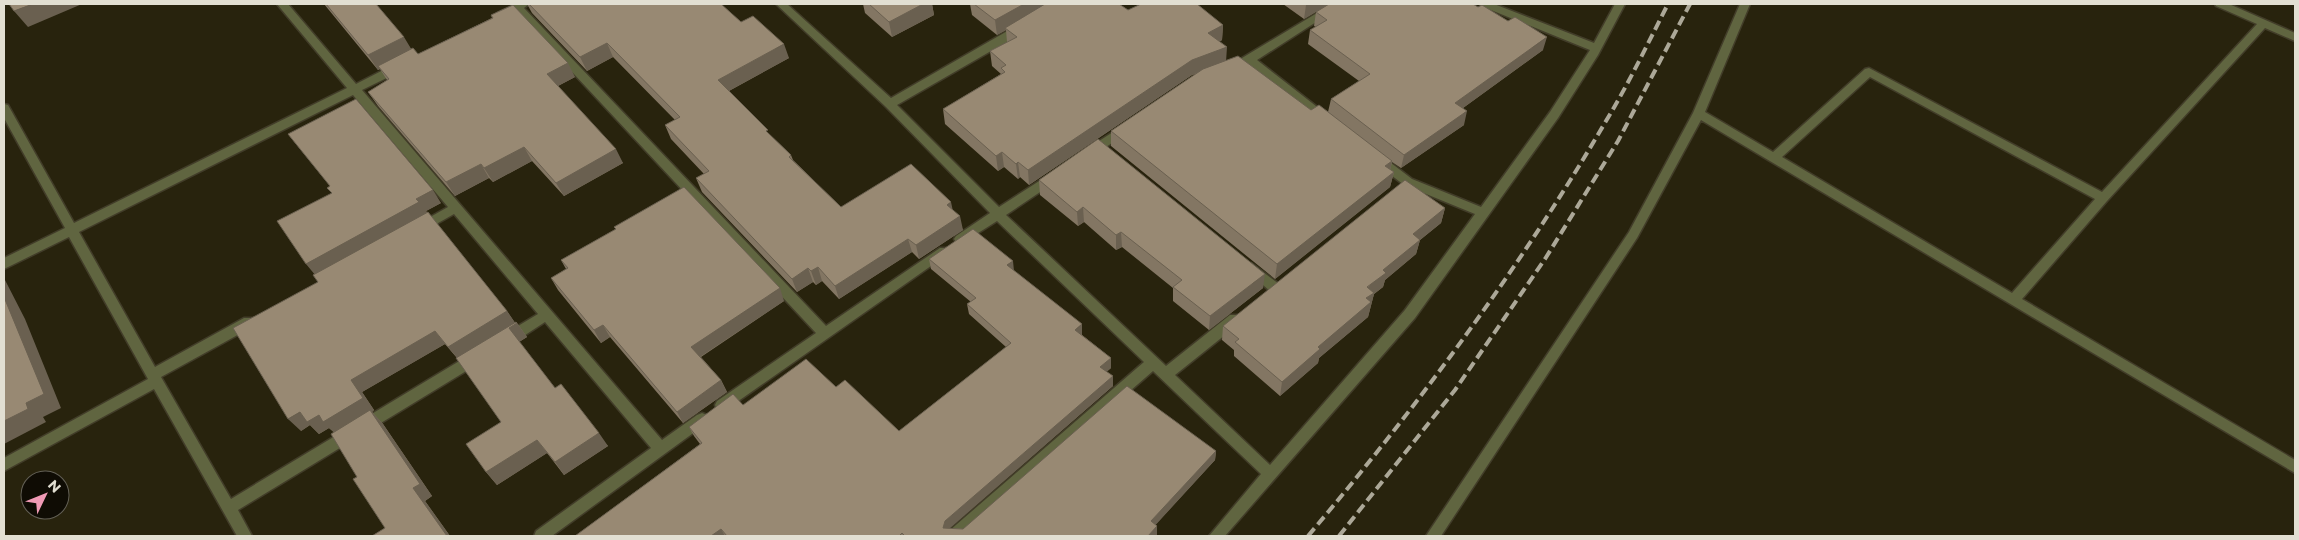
<svg xmlns="http://www.w3.org/2000/svg" width="2299" height="540" viewBox="0 0 2299 540" font-family="Montserrat,sans-serif">
<style>
.lines{fill:none;stroke-linecap:round;stroke-linejoin:round}
.minor-casing{stroke:#423d29;stroke-width:3}
.minor{fill:#606540;fill-rule:evenodd}
.rail{stroke:#aca898;stroke-width:4;stroke-dasharray:10 5;stroke-linecap:butt}
.wall{fill:#837663}
.shaded-wall{fill:#6a6050}
.building{fill:#988973;stroke:#6a6050}
</style>
<rect width="100%" height="100%" fill="#28230d"/>
<g class="lines">
<g class="minor-casing">
<path id="minor" d="M277,4H288L356,84L395,64H403L404,67L403,70L362,90L662,440L697,415L702,413L707,415L709,419L707,423L552,536H534L536,531L651,448L545,322L513,343L508,344L503,343L501,339L503,335L538,314L454,214L424,231H416L414,228L416,225L448,207L353,95L79,232L155,367L244,318H254L255,322L254,326L161,377L231,499L471,354L476,353L481,354L483,358L481,362L238,510L252,536H237L154,389L4,471V458L148,379L69,237L4,269V258L65,228L4,118V104L8,105L74,223L347,88Z
M516,4H529L524,8L826,326L940,248H948L950,251L948,254L727,409L722,411L717,409L715,405L717,401L816,333L516,12L505,17H497V13Z
M776,4H787L891,98L1016,26H1024V32L897,105L999,207L1050,174H1058L1060,177L1058,180L1006,215L1166,366L1230,315H1240L1241,319L1240,323L1175,375L1270,465L1405,310L1475,214L1404,185L1374,162L1372,159L1374,156H1382L1412,179L1481,207L1550,112L1590,50L1481,6L1480,4H1494L1594,43L1615,4H1625L1598,55L1558,118L1415,318L1225,536H1209L1261,474L1153,371L964,536H947L949,531L1144,362L997,221L964,242H956L954,239L956,236L990,213L886,107Z
M1332,4H1344L1257,60L1330,117L1332,120L1330,123H1322L1248,65L1232,71L1228,70L1227,67Z
M1740,4H1750L1705,112L1773,152L1865,69L1869,68L2102,192L2257,24L2216,6L2215,4H2229L2295,33V41L2265,28L2107,201L2022,299L2295,460V473L1701,120L1637,238L1441,536H1426L1629,232L1693,113ZM1870,77L2095,199L2012,293L1782,157Z
M1124,125L1128,126L1130,129L1128,132L1093,156H1085L1083,153L1085,150Z
M1251,263L1279,284L1281,288L1279,292H1271L1247,271L1245,268L1247,265Z"/>
</g>
<use href="#minor" class="minor"/>
<path class="rail" d="M1308,536C1418,406 1520,268 1606,121C1629,83 1648,43 1668,4
M1339,536L1455,390L1545,259L1618,141L1690,4"/>
</g>
<path class="wall" d="M324,4H376L411,49L418,54L492,18L491,15L575,77L558,86L623,163L564,196L532,161L493,182L489,178L455,196L378,106L368,92L387,80L380,69L378,70Z
M527,4H721L741,22L789,58L729,91L769,134L791,155L793,160L841,207L953,210L963,230L919,259L912,252L839,299L822,281L816,285L813,282L797,292L702,192L696,178L704,174L671,139L665,125L675,120L613,57L587,71L532,13Z
M863,4H932L934,15L892,37L865,13Z
M970,4H1119L1128,10L1223,25L1222,40L1219,42L1226,61L1311,110L1328,112L1331,99L1359,81L1308,44L1310,30L1316,27L1314,26L1316,12L1543,50L1463,108L1464,125L1401,168L1392,162L1390,170L1394,172L1390,187L1275,279L1111,146V131L1196,74L1192,75L1029,185L1020,177L1018,179L1004,167L998,171L945,124L943,109L1001,74L992,66L990,51L1007,42L1006,30L997,35L972,15Z
M1283,4H1329L1304,19Z
M288,134L441,203L426,211L507,311L515,323H517L527,337L519,342L555,388L608,446L564,475L547,453L497,485L486,472L501,422L457,358L445,344L362,392L374,410L372,412L383,424L432,496L425,501L450,536H372L385,528L334,432L329,428L319,434L310,425L301,431L318,282L315,275L332,193L330,186Z
M1039,180L1263,288L1209,330L1173,301V288L1122,247L1116,250L1084,222L1078,226L1040,195Z
M1445,208L1441,223L1420,240L1416,254L1385,280L1383,287L1374,294L1368,317L1319,358L1318,363L1280,396L1234,356V350L1222,340L1223,326Z
M614,227L784,301L701,357L721,380L727,392L683,423L610,337L601,343L558,290L551,278L566,269L561,260L616,229Z
M929,259L1014,271L1082,334V335L1111,358V368L1106,372L1113,376V386L949,528L963,529L1216,451L1215,460L1155,525L1157,535L1156,536H575L700,444L694,436L689,427L743,405L836,387L899,431L1006,347L969,314L967,304L971,302L931,269Z"/>
<path class="shaded-wall" d="M33,4H82L28,27L14,11Z
M923,4H932L934,15L892,37L889,22Z
M1024,4H1052L1005,28L1006,30L997,35L995,20Z
M1308,4H1329L1304,19L1306,5Z
M1223,25L1222,40L1207,48L1208,33Z
M404,37L413,52L378,66L380,69L378,70L368,55Z
M1547,37L1543,50L1452,116L1455,103Z
M607,43L613,57L587,71L580,57Z
M784,44L789,58L723,94L718,80Z
M1227,47L1226,62L1192,75L1029,185L1028,170L1192,60Z
M568,63L575,77L554,88L547,74Z
M1467,111L1464,125L1401,168L1404,155Z
M524,147L532,161L493,182L484,168Z
M616,149L623,163L564,196L556,183Z
M1002,152L1004,167L998,171L996,156Z
M1392,161L1389,176L1394,172L1390,187L1275,279L1277,264L1385,166Z
M1018,162L1020,177L1018,179L1016,164Z
M481,164L489,178L455,196L446,182Z
M433,190L441,203L426,211L428,215L316,276L306,264L416,199Z
M951,202L954,216L947,205Z
M1083,207L1084,222L1078,226L1077,212Z
M1445,208L1441,223L1420,240L1416,254L1385,280L1383,287L1374,294L1368,317L1319,358L1318,363L1280,396L1282,382L1318,347L1413,234Z
M960,216L963,230L919,259L916,245Z
M1121,232L1122,247L1116,250V235Z
M908,239L912,252L839,299L835,286Z
M1013,261L1014,271L1007,265Z
M818,267L822,281L816,285L811,271Z
M808,268L813,282L797,292L792,279Z
M1265,274L1263,288L1209,330L1210,316Z
M4,279L5,280L25,319L61,408L43,417L46,422L4,444V421L26,403L4,297Z
M780,288L784,301L697,359L691,347Z
M507,311L516,324L517,323L527,337L519,342L458,359L448,347Z
M1082,324V334L1076,340L1075,330Z
M603,325L610,337L601,343L594,330Z
M435,331L445,344L362,392L374,410L372,412L383,424L432,496L425,501L450,536H447L329,428L319,434L310,425L301,431L288,419L300,412L319,415L351,380Z
M1111,358V368L1101,377L1100,367Z
M1113,376V386L948,530L943,528L945,521Z
M721,380L727,392L683,423L677,412Z
M599,433L608,446L564,475L555,462Z
M537,440L547,453L497,485L486,472Z
M1216,451L1215,460L1151,530V521Z
M1157,526V535L1156,536H1148Z
M721,529L725,536H711Z"/>
<path class="building" d="M9,4H33L14,11Z
M326,4H376L404,37L368,55Z
M529,4H721L741,22L753,16L784,44L718,80L768,130L766,131L791,155L789,157L841,207L911,164L951,202L947,205L960,216L916,245L908,239L835,286L818,267L811,271L808,268L792,279L696,178L709,171L665,125L680,117L607,43L580,57Z
M869,4H923L889,22Z
M974,4H1024L995,20Z
M1045,4H1119L1128,10L1141,4H1197L1223,25L1208,33L1227,47L1192,60L1028,170L1018,162L1016,164L1002,152L996,156L943,109L1005,72L1001,68L1006,65L990,51L1017,37L1005,28Z
M1329,4H1473L1478,7L1482,5L1508,21L1515,17L1547,37L1455,103L1467,111L1404,155L1331,99L1370,74L1310,30L1327,20L1316,12Z
M513,5L568,63L547,74L616,149L556,183L524,147L484,168L481,164L446,182L368,92L389,79L378,66L413,48L418,54L493,18L491,15Z
M1238,56L1311,110L1319,105L1392,161L1385,166L1394,172L1277,264L1111,131L1203,69Z
M356,99L433,190L416,199L419,202L306,264L277,221L332,193L327,188L330,186L288,134Z
M1098,139L1265,274L1210,316L1173,287L1182,280L1121,232L1116,235L1083,207L1077,212L1039,180Z
M1405,180L1445,208L1413,234L1420,240L1383,270L1386,273L1367,287L1374,293L1366,298L1371,302L1318,347L1320,349L1282,382L1235,342L1239,339L1223,326Z
M684,187L780,288L691,347L721,380L677,412L603,325L594,330L551,278L568,268L561,260L616,229L614,227Z
M428,212L507,311L448,347L435,331L351,380L363,398L323,422L319,415L307,422L300,412L288,419L233,328L318,282L313,275Z
M973,229L1013,261L1007,265L1082,324L1075,330L1111,358L1100,367L1113,376L945,521L943,528L963,529L1127,386L1216,451L1151,521L1157,526L1148,536H905L902,533L899,536H727L721,529L711,536H575L702,443L689,427L733,394L743,405L806,359L836,387L845,380L899,431L1011,343L967,304L976,298L929,259Z
M4,297L44,394L26,403L28,409L4,421Z
M516,322L517,323L509,328L555,388L561,384L599,433L555,462L537,440L486,472L466,444L501,422L456,358Z
M370,410L420,484L413,488L447,536H372L385,528L353,479L357,477L331,434Z"/>
<rect width="2299" height="540" fill="none" stroke="#e2dfd2" stroke-width="10"/>
<g transform="translate(45 495) rotate(47)"><circle r="24" fill="#0f0c04" stroke="#636056"/>
<path d="M0-4L9 19L0 12L-9 19Z" fill="#f09ab5"/>
<text y="-8" font-size="14" font-weight="bold" text-anchor="middle" fill="#e2dfd2">N</text>
</g>
</svg>
